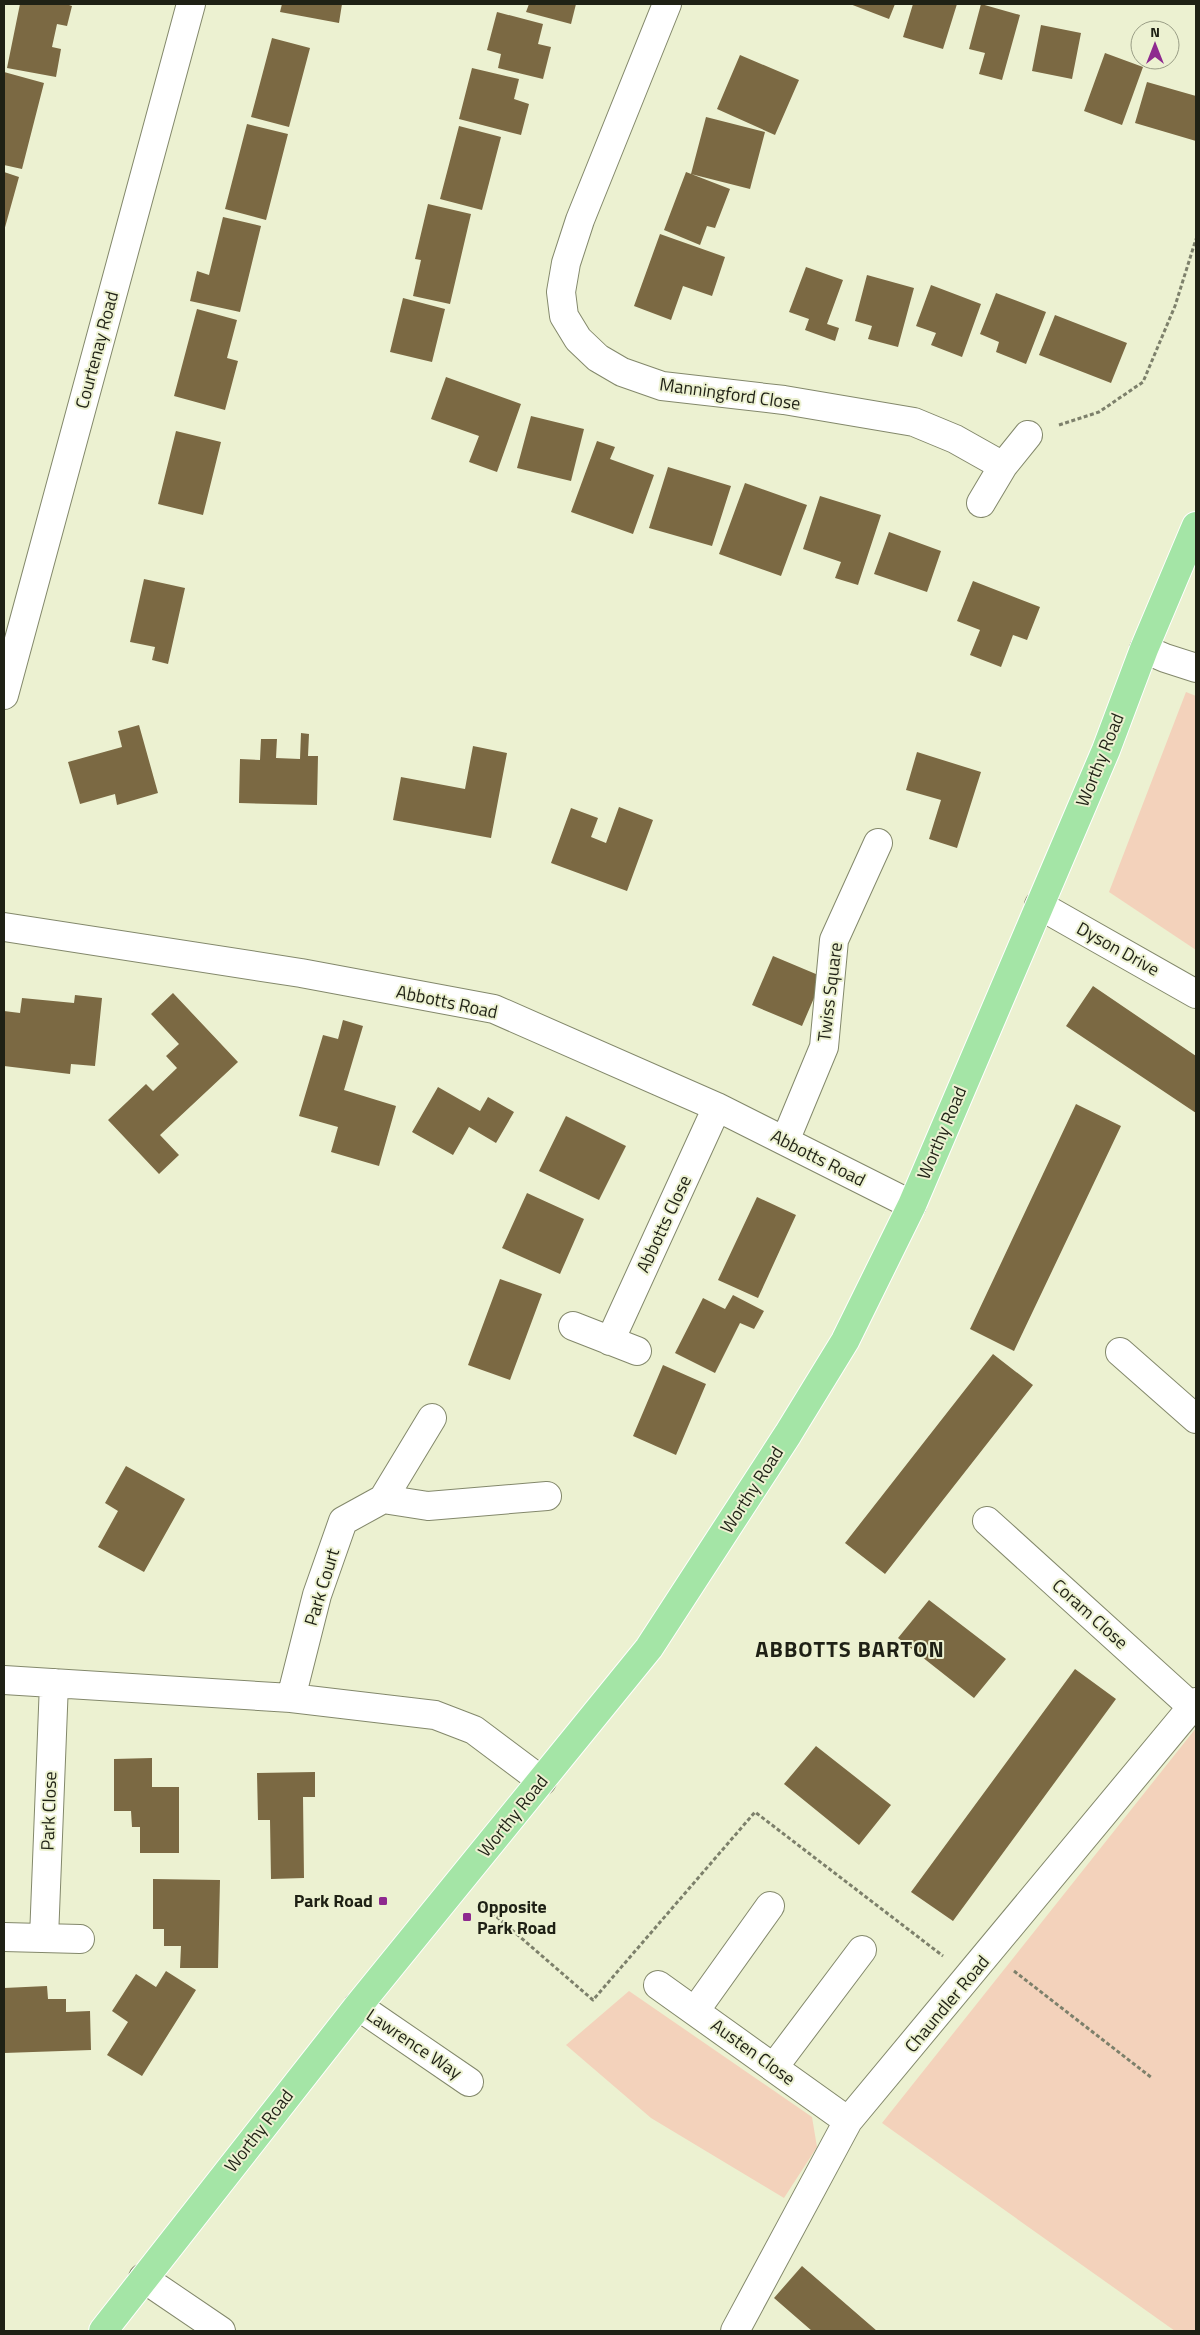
<svg xmlns="http://www.w3.org/2000/svg" width="1200" height="2335" viewBox="0 0 1200 2335" font-family="'Titillium Web',sans-serif">
<style>
.green{fill:#f3d2bb}
.building{fill:#7b6943}
.lines{fill:none;stroke-linecap:round;stroke-linejoin:round}
.minor-casing{stroke:#83886b;stroke-width:30}
.major-casing{stroke:#fff;stroke-width:30}
.path{stroke:#7d806b;stroke-width:3;stroke-dasharray:4 2.5;stroke-linecap:butt}
.minor{stroke:#fff;stroke-width:28}
.major{stroke:#a4e5a6;stroke-width:28}
.poi-dot{fill:#8e298f;stroke:#ecf1d1;stroke-width:2}
.labels{text-anchor:middle;stroke-width:4;stroke-linejoin:round;paint-order:stroke}
.street-label{font-size:18px;fill:#1f2115;stroke:#ecf1d1}
.poi-label{font-size:18px;font-weight:bold;fill:#1f2115;stroke:#ecf1d1;text-anchor:end}
.district-label{font-size:22px;font-weight:bold;letter-spacing:1px;fill:#1f2115;stroke:#ecf1d1}
</style>
<rect width="100%" height="100%" fill="#ecf1d1"/>
<path class="green" d="M1186,692L1196,696V950L1109,892Z
M1196,1728V2331H1175L882,2123Z
M629,1991L812,2117L817,2147L784,2198L651,2118L566,2045Z"/>
<path class="building" d="M20,4H66L72,6L67,26L57,24L52,47L61,49L56,77L7,68Z
M282,4H342L339,23L280,12Z
M529,4H576L571,24L526,12Z
M850,4H895L889,19Z
M913,4H957L943,49L903,37Z
M981,4L1020,15L1002,80L979,74L985,53L969,49Z
M497,12L543,24L538,44L551,47L543,79L498,68L501,54L487,50Z
M1041,25L1081,33L1072,79L1032,71Z
M272,38L310,48L289,127L251,117Z
M1105,53L1143,67L1122,125L1084,111Z
M740,55L799,80L775,135L717,109Z
M472,68L519,79L514,99L529,104L521,135L459,119Z
M4,72L44,83L22,169L4,165Z
M1147,82L1196,96V141L1135,123Z
M706,117L765,132L750,189L691,174Z
M247,124L288,134L266,220L225,209Z
M459,126L501,137L482,210L440,199Z
M4,172L19,177L4,231Z
M686,172L730,189L715,228L707,226L700,245L664,230Z
M428,204L471,214L450,304L413,296L421,260L415,259Z
M223,217L261,226L240,312L190,301L197,271L209,275Z
M660,234L725,257L712,296L683,286L671,320L634,306Z
M806,267L843,280L827,324L839,328L835,341L805,330L809,319L789,312Z
M867,275L914,288L898,347L868,339L872,326L855,321Z
M931,285L981,304L962,357L931,345L936,333L916,326Z
M996,293L1046,312L1026,364L996,352L999,342L980,334Z
M403,298L445,309L432,362L390,352Z
M197,309L237,320L227,358L238,361L225,410L174,396Z
M1055,315L1127,343L1111,383L1039,355Z
M446,377L521,404L497,472L469,462L479,436L431,419Z
M531,416L584,429L571,481L517,468Z
M176,431L221,442L203,515L158,504Z
M597,441L615,447L610,459L654,475L633,534L571,512Z
M668,467L731,486L712,546L649,528Z
M745,483L807,505L781,576L719,554Z
M820,496L881,515L858,585L835,578L841,562L803,549Z
M889,532L941,551L927,592L874,574Z
M144,579L185,588L168,664L152,660L155,647L130,642Z
M973,581L1040,607L1027,640L1013,635L1001,667L970,655L980,630L957,621Z
M139,725L158,793L117,805L115,794L80,804L68,762L122,747L118,731Z
M301,733L309,734L308,756H318L317,805L239,803L240,759L260,760L261,739H277L276,758L300,759Z
M473,746L507,753L491,838L393,820L401,777L465,789Z
M917,752L981,772L957,848L929,839L941,800L906,790Z
M619,807L653,820L627,891L551,863L571,808L598,818L591,837L606,843Z
M773,956L823,977L802,1026L752,1005Z
M1093,986L1196,1056V1113L1066,1026Z
M173,993L238,1062L160,1135L179,1155L159,1174L108,1120L146,1084L153,1091L177,1068L166,1056L179,1044L151,1014Z
M75,995L102,998L95,1066L71,1064L70,1074L4,1066V1011L20,1013L22,998L74,1003Z
M343,1020L363,1026L344,1090L396,1106L379,1166L331,1152L338,1127L299,1116L323,1035L338,1039Z
M438,1087L480,1111L488,1097L514,1112L496,1143L469,1127L453,1155L412,1132Z
M1076,1104L1121,1126L1014,1351L970,1329Z
M566,1116L626,1146L599,1200L539,1171Z
M527,1193L584,1219L560,1274L502,1248Z
M757,1197L796,1215L758,1298L718,1280Z
M500,1279L542,1294L510,1380L468,1365Z
M733,1295L764,1311L754,1329L740,1323L715,1373L675,1353L703,1298L725,1309Z
M993,1354L1033,1385L885,1574L845,1543Z
M663,1365L706,1384L676,1455L633,1436Z
M126,1466L185,1499L144,1572L98,1547L118,1511L105,1503Z
M929,1600L1006,1659L974,1698L898,1638Z
M1075,1669L1116,1699L953,1921L911,1892Z
M816,1746L891,1805L859,1845L784,1784Z
M152,1758V1787H179V1853H140V1827H132L131,1811H114V1759Z
M315,1772V1797H303L304,1878L271,1879L270,1820H258L257,1773Z
M153,1879L220,1880L218,1968H180L181,1946H164V1929H153Z
M166,1971L196,1990L142,2076L107,2055L128,2022L112,2011L136,1974L156,1987Z
M47,1986L48,1999H66V2012L90,2011L91,2050L4,2053V1988Z
M802,2266L877,2331H812L774,2298Z"/>
<g class="lines">
<g class="minor-casing">
<path id="minor" d="M667,4L580,220L566,263L561,292L564,316L578,339L598,358L622,372L662,386L784,400L914,422L955,439L1003,466
M981,503L1003,466L1028,435
M1144,649L1165,658L1196,668
M4,695L191,4
M1039,905L1196,994
M4,927L301,973L494,1009L717,1107L912,1205
M785,1141L824,1047L834,940L878,843
M573,1326L637,1351
M610,1341L717,1107
M1120,1352L1196,1419
M383,1499L428,1506L547,1496
M987,1521L1192,1707
M4,1680L291,1698L435,1715L474,1730L542,1781
M291,1698L317,1595L343,1521L383,1499L432,1418
M4,1937L80,1939
M44,1938L54,1683
M658,1985L848,2121
M358,2006L469,2082
M695,2011L770,1906
M774,2067L862,1950
M143,2278L221,2331
M735,2331L848,2121L1196,1702"/>
</g>
<g class="major-casing">
<path id="major" d="M103,2331L358,2006L649,1648L788,1434L845,1341L912,1205L1106,750L1144,649L1196,526"/>
</g>
<path class="path" d="M1059,425L1099,412L1143,382L1175,306L1196,239
M482,1904L593,2000L755,1812L943,1956
M1014,1971L1152,2078"/>
<use href="#minor" class="minor"/>
<use href="#major" class="major"/>
</g>
<g class="poi-dot">
<rect x="378" y="1896" width="10" height="10" rx="2.5"/>
<rect x="462" y="1912" width="10" height="10" rx="2.5"/>
</g>
<g class="labels">
<g class="street-label">
<text transform="translate(97 350) rotate(-75)" y="6">Courtenay Road</text>
<text transform="translate(730 394) rotate(8)" y="6">Manningford Close</text>
<text transform="translate(1100 760) rotate(-68)" y="6">Worthy Road</text>
<text transform="translate(1118 949) rotate(29)" y="6">Dyson Drive</text>
<text transform="translate(830 992) rotate(-83)" y="6">Twiss Square</text>
<text transform="translate(447 1002) rotate(12)" y="6">Abbotts Road</text>
<text transform="translate(942 1133) rotate(-67)" y="6">Worthy Road</text>
<text transform="translate(818 1158) rotate(27)" y="6">Abbotts Road</text>
<text transform="translate(664 1224) rotate(-65)" y="6">Abbotts Close</text>
<text transform="translate(752 1490) rotate(-57)" y="6">Worthy Road</text>
<text transform="translate(322 1587) rotate(-73)" y="6">Park Court</text>
<text transform="translate(1090 1614) rotate(42)" y="6">Coram Close</text>
<text transform="translate(49 1811) rotate(-88)" y="6">Park Close</text>
<text transform="translate(513 1816) rotate(-51)" y="6">Worthy Road</text>
<text transform="translate(947 2004) rotate(-50)" y="6">Chaundler Road</text>
<text transform="translate(414 2044) rotate(34)" y="6">Lawrence Way</text>
<text transform="translate(753 2052) rotate(36)" y="6">Austen Close</text>
<text transform="translate(259 2131) rotate(-52)" y="6">Worthy Road</text>
</g>
<g class="poi-label">
<text x="373" y="1907">Park Road</text>
<text x="477" y="1913" text-anchor="start">Opposite<tspan x="477" dy="21">Park Road</tspan></text>
</g>
<g class="district-label">
<text x="850" y="1657">ABBOTTS BARTON</text>
</g>
</g>
<rect width="1200" height="2335" fill="none" stroke="#1f2115" stroke-width="10"/>
<g transform="translate(1155 45)"><circle r="24" fill="#ecf1d1" stroke="#9a9e86"/>
<path d="M0-4L9 19L0 12L-9 19Z" fill="#8e298f"/>
<text y="-8" font-size="14" font-weight="bold" text-anchor="middle" fill="#1f2115">N</text>
</g>
</svg>
